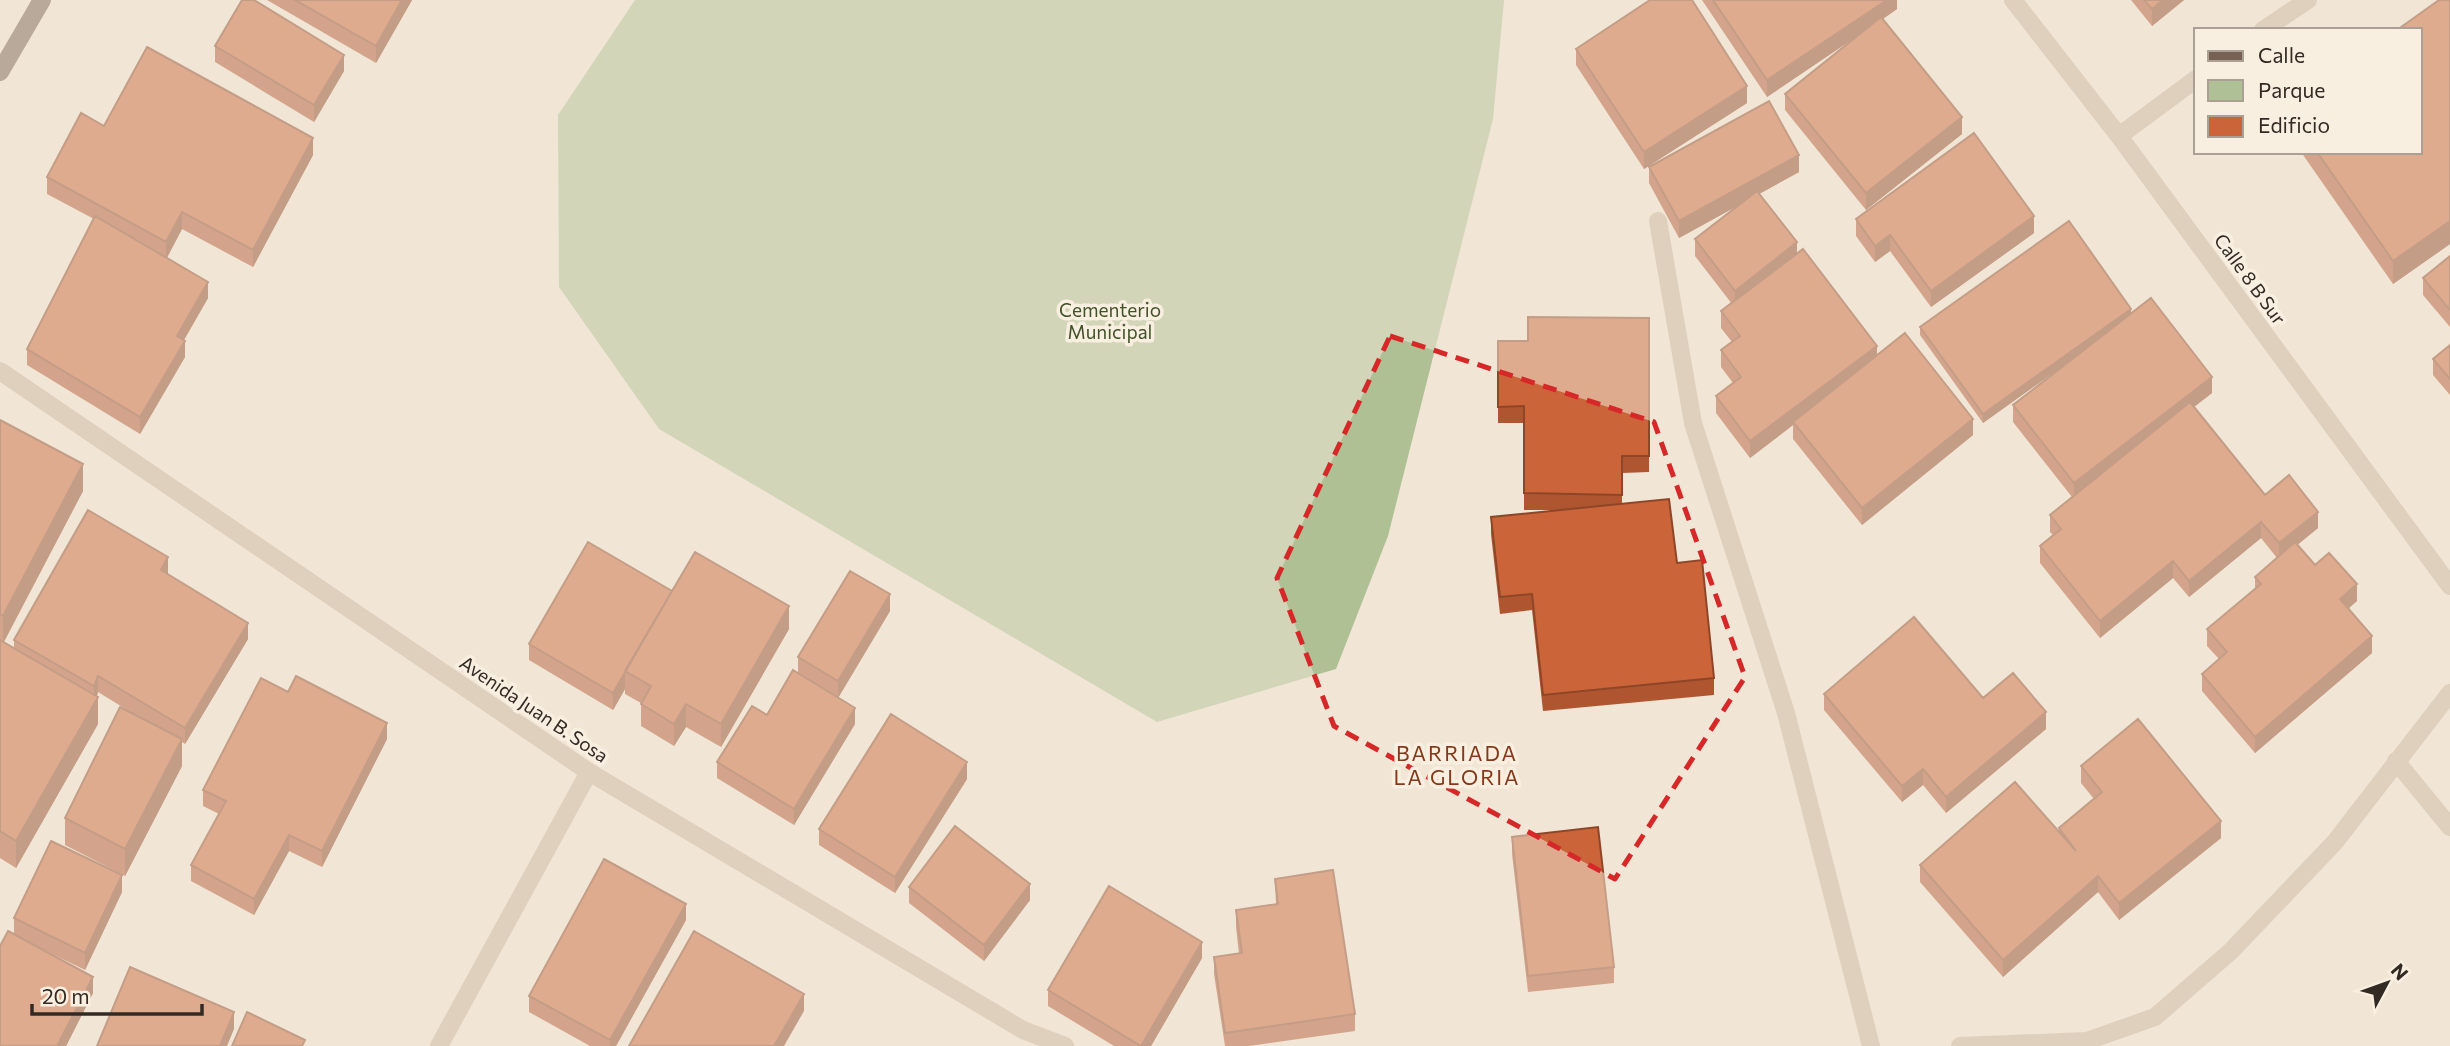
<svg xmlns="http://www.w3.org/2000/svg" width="2450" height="1046" viewBox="0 0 2450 1046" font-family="Commissioner,sans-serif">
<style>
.green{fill:#afc095}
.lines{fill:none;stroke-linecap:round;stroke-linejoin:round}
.minor{stroke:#c9b5a1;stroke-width:18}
.major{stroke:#766154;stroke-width:18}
.wall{fill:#af5631}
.shaded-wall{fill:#8e4628}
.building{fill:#cb6439;stroke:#8e4628;stroke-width:2}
.marked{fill:none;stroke:#d62828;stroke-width:5;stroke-dasharray:14 9;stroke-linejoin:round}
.labels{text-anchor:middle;stroke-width:7;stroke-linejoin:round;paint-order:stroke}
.street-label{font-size:19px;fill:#332a24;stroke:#f9efe1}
.park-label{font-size:19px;fill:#405227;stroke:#f9efe1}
.neighbourhood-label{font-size:21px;letter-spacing:2px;fill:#85391a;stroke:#f9efe1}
</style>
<rect width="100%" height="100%" fill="#f1e5d5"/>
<path class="green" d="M635,0H1504L1493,119L1388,536L1336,669L1157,722L659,429L559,287L558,115Z"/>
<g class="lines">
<path class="minor" d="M2013,0L2119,136L2450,586
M2263,30L2308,0
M2119,136L2196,79
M1658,221L1693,423L1786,713L1871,1046
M0,371L589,772L1023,1030L1065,1046
M2396,761L2450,827
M439,1046L589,772
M1960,1046L2087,1041L2155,1017L2231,951L2335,842L2450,693"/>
<path class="major" d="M0,72L42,0"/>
</g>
<path class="wall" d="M267,0H412L376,63Z
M1702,0H1897V9L1883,19L1962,134L1866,210L1785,110V94L1856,37L1767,97Z
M2131,0H2184L2152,26Z
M2450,0V244L2393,284L2301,152H2420Z
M215,46L344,71L314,122L215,62Z
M1576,49L1747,103L1644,169L1576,65Z
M104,126L313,155L253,267L182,229L167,258L208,298L184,340L185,357L140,434L27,365V349L94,219L47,194V177Z
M1649,167L1799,172L1759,194L1797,254L1877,356L1973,435L1862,525L1793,439V425L1750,458L1716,413V396L1733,383L1721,367V350L1732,342L1721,328V311L1732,304L1695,256V239L1739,205L1679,238L1649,183Z
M1856,219L2034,233L1931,307L1890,251L1875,262L1856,236Z
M2450,256V327L2423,295V278Z
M2131,314L2212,393L2194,407L2265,495L2318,528L2297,545L2315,565L2357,601L2348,608L2372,653L2255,753L2202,691V674L2219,659L2207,646V629L2255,588V577L2277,558L2261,538L2189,597L2173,578L2100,638L2040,563V546L2053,535L2050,532V515L2072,497L2013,422V405L2071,360L1983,423L1920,335V327Z
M1649,318V472L1622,473V504L1677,563L1714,678V695L1543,711L1532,610L1500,614L1491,534V517L1562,510H1524V423H1498V341H1528Z
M2450,345V395L2433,375V359Z
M0,420L83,491L4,642L14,648V640L168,573V574L248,639L185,744L182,742V766L125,876L65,845V818L137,716L98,692L97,696L98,724L16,868L0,858Z
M672,591L789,629L721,747L686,727L674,746L641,726V703L625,694V689L613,710L529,660V644Z
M890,611L838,698L855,724L794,825L717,778V762L767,715L798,673V657Z
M1824,694L1983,698L2046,729L1946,813L1923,785L1902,802L1824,710Z
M387,739L322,867L289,851L254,915L191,881V865L219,814L203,806V790Z
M2081,766L2221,838L2119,920L2098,892L2003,977L1920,882V865L2059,831V828L2094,799L2081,783Z
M967,779L895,893L819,845V829Z
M1512,837L1614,967V983L1528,992L1512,854Z
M1275,879L1355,1014V1031L1249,1046H1225L1214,974V957L1239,954L1236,927V910L1276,904Z
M909,887L1030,900L984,961L909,903Z
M122,892L85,970L36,946L93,993L66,1046H0L14,934V918Z
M686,920L616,1046H590L529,1012V996Z
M1202,958L1151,1046H1114L1048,1006V990Z"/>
<path class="shaded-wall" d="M402,0H412L376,63V46Z
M1887,0H1897V9L1767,97V80Z
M2163,0H2184L2152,26V9Z
M344,55V71L314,122V105Z
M1747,86V103L1644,169V152Z
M1962,117V134L1866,210V193Z
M313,138V155L253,267V250Z
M1799,155V172L1679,238V221Z
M182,212V229L166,259V242Z
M2034,216V233L1931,307V291Z
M2450,221V244L2393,284V261Z
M1890,235V251L1875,262V246Z
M1797,242V259L1735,308V291Z
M208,282V298L177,352V336Z
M2131,309V317L1983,423V414Z
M185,341V357L140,434V417Z
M1877,346V362L1793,422V425L1750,458V441Z
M2212,377V393L2074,499V483Z
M1973,419V435L1862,525V508Z
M83,464V491L3,643V616Z
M2318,512V528L2279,560V543Z
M2261,522V538L2189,597V581Z
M168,557V573L161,587V570Z
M2173,561V578L2100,638V621Z
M2357,584V601L2340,616V599Z
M890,594V611L838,698V681Z
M789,606V629L721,747V724Z
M248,623V639L185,744V728Z
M2372,636V653L2255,753V737Z
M625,672V689L613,710V693Z
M98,676V692L94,703V686Z
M98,697V724L16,868V841Z
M686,704V727L674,746V724Z
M855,708V724L794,825V809Z
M2046,712V729L1946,813V797Z
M387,723V739L322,867V851Z
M182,739V766L125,876V849Z
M967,762V779L895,893V877Z
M1923,769V785L1902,802V786Z
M2221,821V838L2119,920V903Z
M289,835V851L254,915V899Z
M122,875V892L85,970V953Z
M2098,876V892L2003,977V960Z
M1030,884V900L984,961V945Z
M686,904V920L616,1046H610V1040Z
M1202,942V958L1151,1046H1141Z
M93,977V993L66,1046H57Z
M804,994V1011L784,1046H774Z
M234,1012V1029L227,1046H220Z"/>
<path class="building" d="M242,0H254L344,55L314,105L215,46Z
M295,0H402L376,46Z
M1650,0H1692L1747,86L1644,152L1576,49Z
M1713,0H1887L1767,80Z
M2144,0H2163L2152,9Z
M2439,0H2450V221L2393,261L2317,152H2420V30H2397Z
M1881,17L1962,117L1866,193L1785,94Z
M147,47L313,138L253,250L182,212L166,242L47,177L81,113L104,126Z
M1769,101L1799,155L1679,221L1649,167Z
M1974,133L2034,216L1931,291L1890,235L1875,246L1856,219Z
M1757,191L1797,242L1735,291L1695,239Z
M95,216L208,282L177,336L185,341L140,417L27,349Z
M2069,221L2131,309L1983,414L1920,327Z
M1803,249L1877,346L1750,441L1716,396L1741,377L1721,350L1740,336L1721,311Z
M2450,256V310L2423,278Z
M2151,298L2212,377L2074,483L2013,405Z
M1528,317L1649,318V456H1622V495L1524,493V406L1498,407V341H1528Z
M1905,333L1973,419L1862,508L1793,422Z
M2450,345V379L2433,359Z
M2190,402L2265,495L2289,475L2318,512L2279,543L2261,522L2189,581L2173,561L2100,621L2040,546L2061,529L2050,515Z
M0,420L83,464L3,616L0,614Z
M1669,499L1677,563L1702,560L1714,678L1543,695L1532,594L1500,597L1491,517Z
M88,510L168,557L161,570L248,623L185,728L98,676L94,686L14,640Z
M588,542L672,591L613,693L529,644Z
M2295,542L2315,565L2329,553L2357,584L2340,599L2372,636L2255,737L2202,674L2227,652L2207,629L2261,584L2255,577Z
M695,552L789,606L721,724L686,704L674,724L641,704L651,686L625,671Z
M850,571L890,594L838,681L798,657Z
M1914,617L1983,698L2013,673L2046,712L1946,797L1923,769L1902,786L1824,694Z
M0,640L98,697L16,841L0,831Z
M793,670L855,708L794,809L717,762L752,706L767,715Z
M296,676L387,723L322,851L289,835L254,899L191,865L226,801L203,790L261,678L288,692Z
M120,707L182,739L125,849L65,818Z
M891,714L967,762L895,877L819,829Z
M2138,719L2221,821L2119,903L2098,876L2003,960L1920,865L2015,782L2076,851L2059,828L2102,792L2081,766Z
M955,826L1030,884L984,945L909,887Z
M1598,827L1614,967L1528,976L1512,837Z
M51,841L122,875L85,953L14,918Z
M604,859L686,904L610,1040L529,996Z
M1333,870L1355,1014L1225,1033L1214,957L1242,953L1236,910L1278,904L1275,879Z
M1109,886L1202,942L1141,1046L1048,990Z
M8,931L93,977L57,1046H0V946Z
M694,931L804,994L774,1046H629Z
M130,967L234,1012L220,1046H97Z
M247,1012L305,1040L302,1046H232Z"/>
<path d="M0 0H2450V1046H0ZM1390,336L1654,422L1745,677L1615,879L1334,726L1277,578Z" fill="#f1e5d5" fill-opacity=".55" fill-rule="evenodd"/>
<path class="marked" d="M1390,336L1654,422L1745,677L1615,879L1334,726L1277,578Z"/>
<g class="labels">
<g class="street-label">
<text transform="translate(2250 279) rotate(54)" y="7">Calle 8 B Sur</text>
<text transform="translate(534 709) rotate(34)" y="7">Avenida Juan B. Sosa</text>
</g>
<g class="park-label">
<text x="1110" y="317">Cementerio<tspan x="1110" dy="22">Municipal</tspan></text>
</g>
<g class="neighbourhood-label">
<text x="1457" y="761">BARRIADA<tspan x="1457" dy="24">LA GLORIA</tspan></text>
</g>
</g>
<rect x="2194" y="28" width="228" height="126" fill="#f9efe1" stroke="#aaa095" stroke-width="2"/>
<rect x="2208" y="51" width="35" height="10" fill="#766154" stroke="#aaa095" stroke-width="2"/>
<text x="2258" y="63" font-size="21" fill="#332a24">Calle</text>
<rect x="2208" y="80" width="35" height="21" fill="#afc095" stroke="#aaa095" stroke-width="2"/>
<text x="2258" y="98" font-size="21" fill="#332a24">Parque</text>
<rect x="2208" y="116" width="35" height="21" fill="#cb6439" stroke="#aaa095" stroke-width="2"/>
<text x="2258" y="133" font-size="21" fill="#332a24">Edificio</text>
<g transform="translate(2387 983) rotate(49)" stroke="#f9efe1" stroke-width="5" paint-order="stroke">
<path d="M0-5L12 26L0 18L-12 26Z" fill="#332a24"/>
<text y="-10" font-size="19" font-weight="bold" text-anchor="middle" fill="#332a24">N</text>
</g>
<path d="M32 1004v10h170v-10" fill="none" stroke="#332a24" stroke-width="3.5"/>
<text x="42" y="1004" font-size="21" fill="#332a24" stroke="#f9efe1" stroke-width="5" paint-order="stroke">20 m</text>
</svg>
